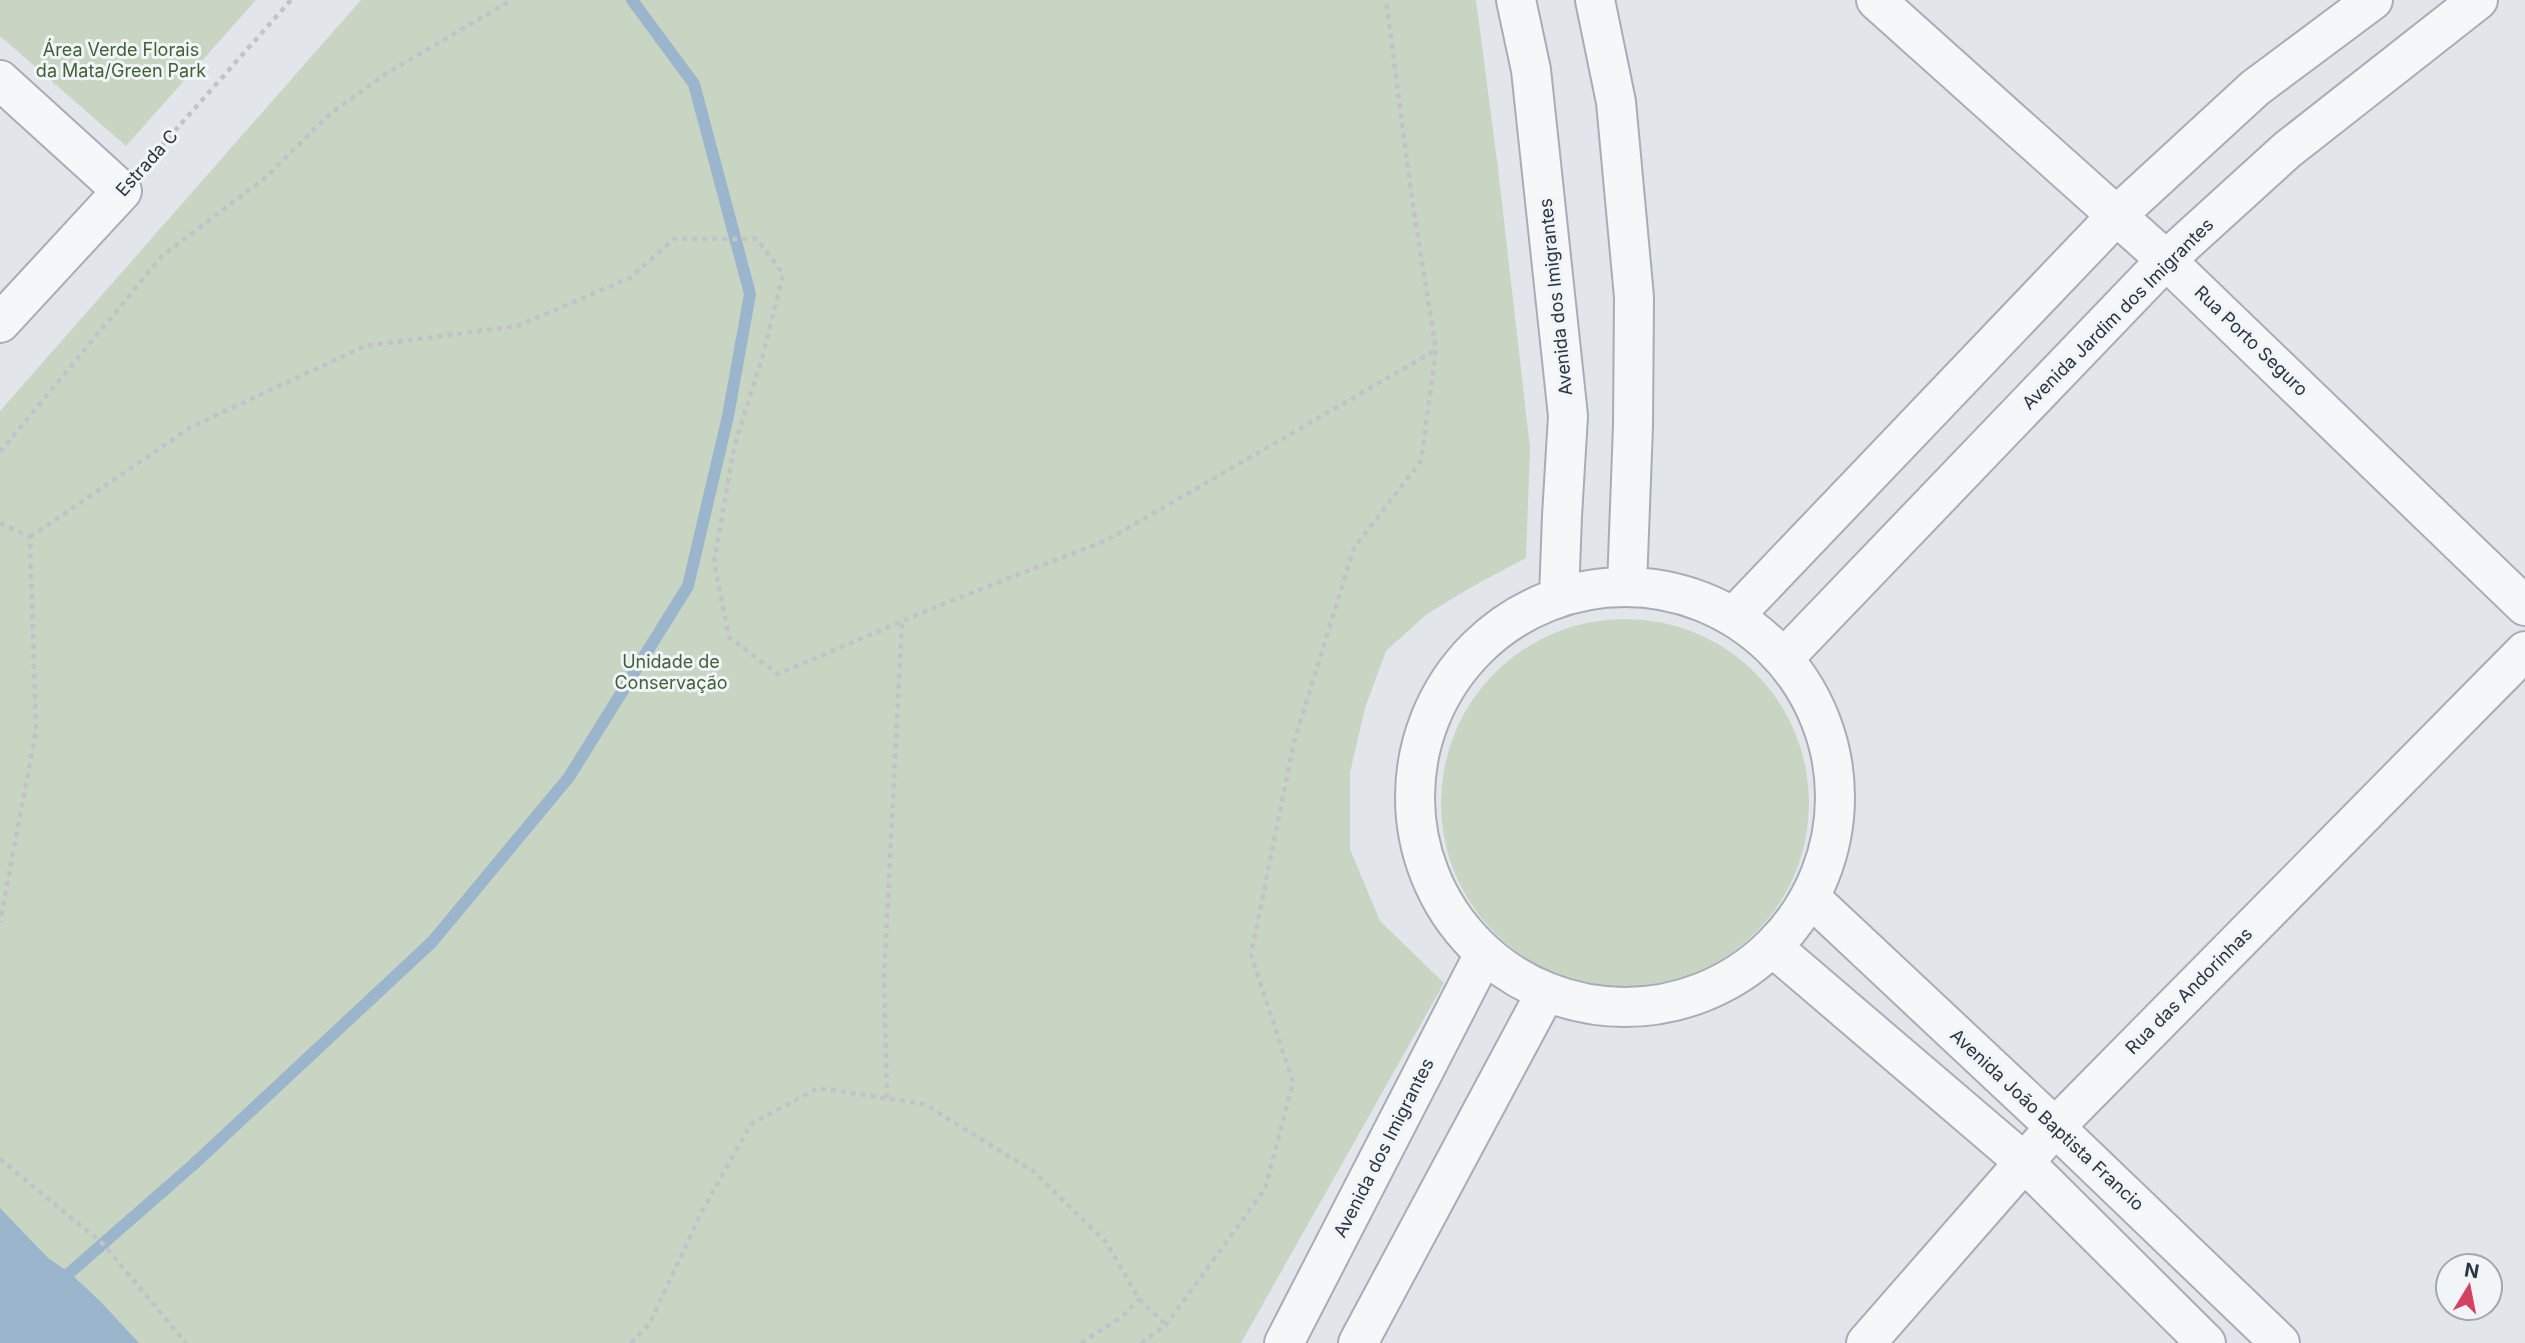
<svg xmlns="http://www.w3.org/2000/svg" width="2525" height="1343" viewBox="0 0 2525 1343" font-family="Inter,sans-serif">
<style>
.green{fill:#c8d5c3}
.water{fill:#9bb6cc}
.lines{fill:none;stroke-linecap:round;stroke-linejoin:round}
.stream{stroke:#9bb6cc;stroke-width:12}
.minor-casing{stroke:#a7adb6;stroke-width:42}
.path{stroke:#c0c4ca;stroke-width:4.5;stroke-dasharray:5 5;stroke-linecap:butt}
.minor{stroke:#f5f7f9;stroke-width:38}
.labels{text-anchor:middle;stroke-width:6;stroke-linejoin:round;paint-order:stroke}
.park-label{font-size:18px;fill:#406036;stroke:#f2f5f8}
.street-label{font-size:18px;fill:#293444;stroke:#f2f5f8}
</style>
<rect width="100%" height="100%" fill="#e2e6eb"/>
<path class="green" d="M0,0H256L126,146L0,36Z
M361,0H1476L1498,168L1530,448L1526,558L1475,585L1427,614L1386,651L1365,708L1350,773V849L1380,921L1444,983L1241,1343H0V411Z
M1441 803a184 184 0 1 1 368 0a184 184 0 1 1-368 0Z"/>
<path class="water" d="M0,1208L48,1258L70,1273L101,1302L139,1343H0Z"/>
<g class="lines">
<path class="stream" d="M58,1283L194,1164L432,942L569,777L688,586L728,416L750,294L694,84L632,0"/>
<g class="minor-casing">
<path id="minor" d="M1516,0L1531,70L1568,416L1562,516L1559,597
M1595,0L1616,102L1634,297L1633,426L1627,586
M1876,0L2166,260L2525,606
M0,80L122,191L0,323
M1415 797a210 210 0 1 1 420 0a210 210 0 1 1-420 0Z
M1735,615L2117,215L2255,88L2373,0
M1785,657L2166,260L2287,150L2478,0
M1813,900L2055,1127L2280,1343
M1776,950L2024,1162L2206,1343
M1284,1343L1484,954
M1358,1343L1546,992
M1866,1343L2055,1127L2525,651"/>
</g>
<path class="path" d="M148,161L291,0
M0,452L162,256L265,178L331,113L387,73L512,0
M0,523L30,537L36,731L0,922
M30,537L191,427L365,346L517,326L630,278L674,239H757L783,274L763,355L734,447L714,563L729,637L778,674L938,606L1107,540L1436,350
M887,1098L884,978L902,621
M0,1159L103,1244L186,1343
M631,1343L650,1323L702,1211L751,1124L818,1088L924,1104L1033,1171L1106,1242L1139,1299L1166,1325
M1081,1343L1123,1316L1139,1299
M1141,1343L1166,1325L1265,1189L1293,1082L1251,955L1294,742L1354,548L1421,461L1436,350L1412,199L1386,0"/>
<use href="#minor" class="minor"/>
</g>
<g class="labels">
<g class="park-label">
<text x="121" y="56">Área Verde Florais<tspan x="121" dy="21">da Mata/Green Park</tspan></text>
<text x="671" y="668">Unidade de<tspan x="671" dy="21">Conservação</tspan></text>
</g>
<g class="street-label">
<text transform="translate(147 163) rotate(-48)" y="6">Estrada C</text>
<text transform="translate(1556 297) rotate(-96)" y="6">Avenida dos Imigrantes</text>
<text transform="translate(2118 314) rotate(-45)" y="6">Avenida Jardim dos Imigrantes</text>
<text transform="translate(2251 341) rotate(44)" y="6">Rua Porto Seguro</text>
<text transform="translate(2189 991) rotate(-45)" y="6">Rua das Andorinhas</text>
<text transform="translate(2047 1120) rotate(43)" y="6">Avenida João Baptista Francio</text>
<text transform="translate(1384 1148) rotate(-63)" y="6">Avenida dos Imigrantes</text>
</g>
</g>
<g transform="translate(2469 1287) rotate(10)"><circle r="33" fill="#f2f5f8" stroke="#a2a8b0" stroke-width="2"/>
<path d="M0-5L12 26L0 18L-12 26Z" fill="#d54261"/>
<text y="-10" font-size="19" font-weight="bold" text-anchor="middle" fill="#293444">N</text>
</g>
</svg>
